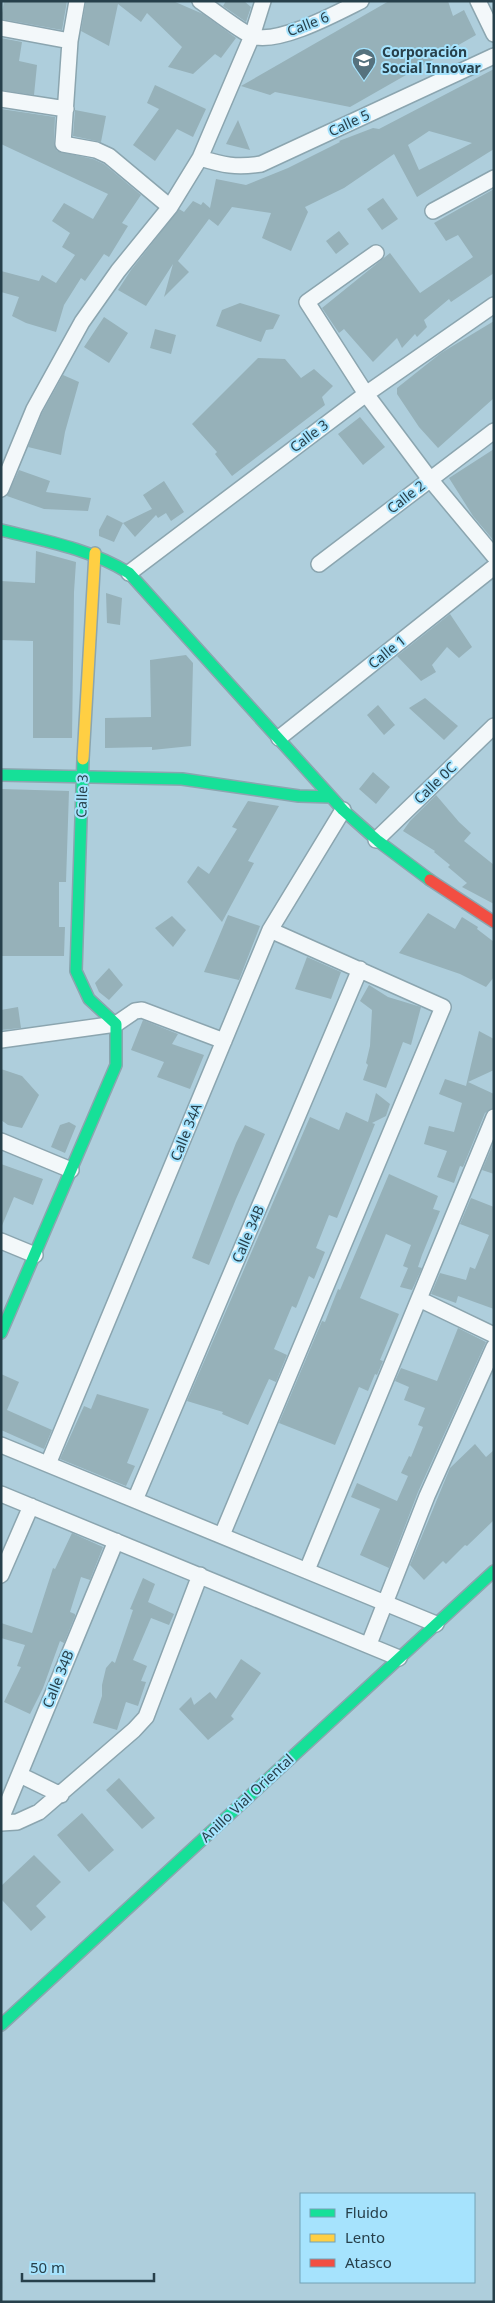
<svg xmlns="http://www.w3.org/2000/svg" width="495" height="2303" viewBox="0 0 495 2303" font-family="'Noto Sans',sans-serif">
<style>
.building{fill:#96b1b9;fill-rule:evenodd}
.lines{fill:none;stroke-linecap:round;stroke-linejoin:round}
.street-casing{stroke:#8ba5af;stroke-width:18}
.fast-casing{stroke:#8ba5af;stroke-width:14}
.slow-casing{stroke:#8ba5af;stroke-width:14}
.jam-casing{stroke:#8ba5af;stroke-width:14}
.street{stroke:#f3f8fa;stroke-width:15}
.fast{stroke:#16e098;stroke-width:11}
.slow{stroke:#ffcf43;stroke-width:11}
.jam{stroke:#f24e42;stroke-width:11}
.labels{text-anchor:middle;stroke-width:4;stroke-linejoin:round;paint-order:stroke}
.street-label{font-size:14px;fill:#27404b;stroke:#a6e3fd}
.poi-label{font-size:14px;font-weight:bold;fill:#27404b;stroke:#a6e3fd;text-anchor:start}
</style>
<rect width="100%" height="100%" fill="#aecedc"/>
<path class="building" d="M4,1H67L62,30L1,19Z
M86,1H173L203,14L236,38L221,58L215,54L193,74L168,67L182,47L147,13L141,22L118,4L109,46L81,31Z
M226,1H244L251,7L246,22L223,6Z
M389,1H448L453,16L464,10L476,35L350,107L275,92L270,95L241,86Z
M1,38L22,42L19,61L37,65L34,95L1,90Z
M494,69V149L417,197L394,154L344,188L305,207L308,212L291,251L262,238L271,213L232,207L218,226L209,219L178,261L189,272L164,297L173,264L146,306L118,290L131,270L179,209L184,212L193,201L201,205L203,202L210,208L216,179L246,185L288,168L340,142L339,141L373,128L379,129ZM429,131L472,143L419,170L408,145Z
M155,85L206,109L193,137L177,129L155,161L133,145L159,109L147,103Z
M1,109L55,117L54,143L57,151L93,159L104,164L141,195L122,223L128,226L109,257L104,254L85,281L81,278L64,305L56,332L26,323L12,316L19,297L1,292V271L39,281L42,275L56,283L75,255L62,247L70,233L52,221L64,203L93,219L108,194L1,144Z
M75,110L106,116L101,142L73,136Z
M238,120L250,150L226,144Z
M494,189V273L451,302L449,299L424,320L427,327L417,337L415,334L402,348L397,338L373,362L344,329L339,333L322,308L390,253L420,293L473,257L458,235L446,241L434,223Z
M383,198L398,219L382,230L367,209Z
M339,231L349,244L336,254L326,241Z
M240,303L280,315L273,329L266,330L261,342L216,326L222,310Z
M104,317L128,333L109,363L84,347Z
M494,321V398L438,448L419,427L397,394V388L441,353Z
M155,329L176,335L171,354L150,348Z
M258,358L285,359L301,378L314,369L333,386L322,397L325,405L232,476L215,454L217,452L192,424Z
M63,375L79,382L65,432L61,455L28,447L42,413Z
M360,417L385,447L363,465L338,434Z
M494,449V541L473,516L449,478Z
M19,470L50,481L46,492L91,498L88,511L44,509L7,496Z
M164,481L184,512L171,521L166,513L158,518L156,515L135,537L123,523L152,509L143,495Z
M107,515L123,523L114,542L99,536V530Z
M36,551L76,562L74,592L72,738H33V641L1,640V581L35,583Z
M106,593L122,598L120,625L107,623Z
M450,614L472,647L459,658L447,647L432,665L436,672L421,681L397,656Z
M186,655L193,663L191,746L152,750V747L105,748V718L151,717L150,660Z
M425,698L458,726L444,740L409,708Z
M378,705L395,725L384,735L367,715Z
M373,772L390,787L376,804L359,789Z
M1,789L69,791L66,882H59V927H65L64,956H1Z
M436,795L459,822L471,833L464,841L494,865V904L462,887L467,883L448,867L450,865L434,852L435,851L403,831L410,821Z
M248,801L279,806L248,861L254,863L222,922L187,882L198,866L209,874L237,829L232,827Z
M428,913L455,929L462,917L478,927L477,929L494,942V977L486,987L460,974L399,953Z
M228,915L260,926L239,980L204,972Z
M172,916L186,930L173,947L155,928Z
M307,957L341,972L331,999L295,989Z
M109,968L123,985L109,1000L99,992L95,983Z
M369,985L388,997L421,1007L411,1045L403,1042L386,1088L363,1080L368,1065L366,1063L370,1046L372,1010L360,1001Z
M18,1007L21,1028L1,1030V1010Z
M143,1020L178,1034L172,1044L204,1055L190,1089L157,1077L164,1062L131,1050Z
M479,1031L494,1039V1070L468,1082L494,1094V1108L485,1113L463,1167L460,1166L454,1183L437,1177L447,1151L424,1144L429,1126L454,1132L462,1103L439,1094L445,1079L466,1086Z
M1,1069L22,1076L39,1095L22,1128L8,1125L1,1120Z
M376,1093L390,1104L386,1116L372,1123L375,1124L337,1218L329,1215L316,1248L325,1252L314,1279L309,1276L296,1308L292,1306L274,1349L287,1355L276,1382L269,1379L248,1425L222,1414L223,1412L187,1401L310,1117L339,1130L346,1112L368,1122Z
M69,1122L76,1126L65,1153L51,1147L60,1125Z
M245,1125L265,1134L236,1199L209,1265L192,1258L236,1143Z
M494,1142V1174L482,1170Z
M1,1164L43,1179L33,1205L14,1197L1,1228Z
M389,1174L438,1196L433,1209L440,1211L422,1255L418,1267L422,1268L412,1290L400,1287L408,1268L403,1266L411,1245L386,1234L360,1298L399,1314L380,1360L383,1361L377,1375L375,1374L368,1391L359,1387L335,1445L279,1423L322,1321L325,1322L338,1289L340,1290Z
M471,1198L494,1207V1309L458,1296L456,1303L431,1294L440,1273L466,1280L470,1267L475,1269L489,1235L460,1224Z
M458,1328L486,1342L418,1492L389,1568L360,1555L380,1509L351,1497L357,1483L397,1501L408,1476L401,1473L409,1456L411,1457L423,1427L418,1425L425,1408L404,1400L409,1387L395,1381L401,1368L437,1381Z
M1,1374L19,1382L7,1410L52,1430L44,1449L1,1430Z
M97,1394L149,1409L127,1463L135,1466L126,1486L60,1459L84,1406L91,1409Z
M475,1444L486,1457L494,1450V1520L467,1546L465,1545L446,1564L443,1561L424,1580L410,1565L450,1468Z
M72,1533L103,1547L90,1580L81,1577L70,1612L75,1614V1616L64,1643L60,1641L43,1688L30,1714L4,1702L21,1667L17,1666L25,1645L1,1638V1623L32,1633L53,1568L55,1569Z
M143,1578L155,1584L148,1602L174,1614L169,1625L151,1618L133,1660L147,1666L141,1681L146,1682L138,1706L126,1702L117,1730L93,1723L102,1696V1685L106,1668L112,1661L115,1663L133,1610L130,1609Z
M241,1659L261,1673L231,1716L234,1719L208,1740L179,1709L191,1697L194,1705L210,1692L216,1699Z
M119,1778L155,1818L142,1829L106,1790Z
M82,1813L114,1850L89,1872L57,1835Z
M34,1855L61,1882L36,1906L46,1917L31,1931L1,1899V1886Z"/>
<g class="lines">
<g class="street-casing">
<path id="street" d="M77,1L70,41L63,144L96,150L109,156L170,207
M200,1C212,9 241,32 252,36C278,45 337,13 361,1
M478,1L494,34
M1,28L70,41
M1,99L66,109
M200,158C223,165 236,168 261,164L494,56
M433,211L494,178
M376,253L307,302L366,394L429,478L494,556
M1,489L34,409L82,322L118,271L170,207L200,158L252,36L263,1
M319,564L494,431
M129,573L366,394L494,305
M279,738L494,567
M376,840L494,726
M1,1040L116,1024L135,1011L142,1010L224,1041
M1,1141L71,1170
M1,1241L35,1255
M419,1299L494,1335
M1,1445L436,1624
M48,1464L270,930L343,810
M1,1494L399,1658
M135,1500L360,969
M222,1535L443,1007L270,930
M307,1570L494,1117
M1,1575L31,1506
M369,1644L427,1496L494,1347
M20,1775L61,1795
M1,1819L116,1541
M1,1823L17,1822L39,1812L134,1730L146,1717L200,1575"/>
</g>
<g class="fast-casing">
<path id="fast" d="M1,530C46,541 90,549 129,573L343,810L378,841L430,880
M1,775L182,779L299,796L331,797
M1,1333L116,1065V1024L89,999L76,971L83,759
M1,2025L494,1571"/>
</g>
<g class="slow-casing">
<path id="slow" d="M83,759L95,553"/>
</g>
<g class="jam-casing">
<path id="jam" d="M430,880L494,922"/>
</g>
<use href="#street" class="street"/>
<use href="#fast" class="fast"/>
<use href="#slow" class="slow"/>
<use href="#jam" class="jam"/>
</g>
<defs>
<g id="school-pin" transform="scale(1.25)"><path d="M0 17L-7.5 6A9.5 9.5 0 1 1 7.5 6Z" fill="#56727e" stroke="#a6e3fd"/><path d="M0-5L7-2L0 1L-7-2ZM-4 1L0 2.5L4 1V4Q0 6-4 4Z" fill="#fff"/></g>
</defs>
<g fill-rule="evenodd">
<use href="#school-pin" x="364" y="60"/>
</g>
<g class="labels">
<g class="street-label">
<text transform="translate(308 24) rotate(-21)" y="5">Calle 6</text>
<text transform="translate(349 123) rotate(-25)" y="5">Calle 5</text>
<text transform="translate(309 436) rotate(-37)" y="5">Calle 3</text>
<text transform="translate(406 497) rotate(-38)" y="5">Calle 2</text>
<text transform="translate(387 652) rotate(-39)" y="5">Calle 1</text>
<text transform="translate(435 783) rotate(-44)" y="5">Calle 0C</text>
<text transform="translate(82 796) rotate(-88)" y="5">Calle 3</text>
<text transform="translate(186 1132) rotate(-68)" y="5">Calle 34A</text>
<text transform="translate(248 1234) rotate(-67)" y="5">Calle 34B</text>
<text transform="translate(58 1679) rotate(-68)" y="5">Calle 34B</text>
<text transform="translate(247 1798) rotate(-43)" y="5">Anillo Vial Oriental</text>
</g>
<g class="poi-label">
<text x="382" y="57">Corporación<tspan x="382" dy="16">Social Innovar</tspan></text>
</g>
</g>
<rect width="495" height="2303" fill="none" stroke="#27404b" stroke-width="5"/>
<rect x="300" y="2193" width="175" height="90" fill="#a6e3fd" stroke="#73a2b6"/>
<rect x="310" y="2209" width="25" height="8" fill="#16e098" stroke="#73a2b6"/>
<text x="345" y="2218" font-size="15" fill="#27404b">Fluido</text>
<rect x="310" y="2234" width="25" height="8" fill="#ffcf43" stroke="#73a2b6"/>
<text x="345" y="2243" font-size="15" fill="#27404b">Lento</text>
<rect x="310" y="2259" width="25" height="8" fill="#f24e42" stroke="#73a2b6"/>
<text x="345" y="2268" font-size="15" fill="#27404b">Atasco</text>
<path d="M22 2273v8h132v-8" fill="none" stroke="#27404b" stroke-width="2.5"/>
<text x="30" y="2273" font-size="15" fill="#27404b" stroke="#a6e3fd" stroke-width="4" paint-order="stroke">50 m</text>
</svg>
